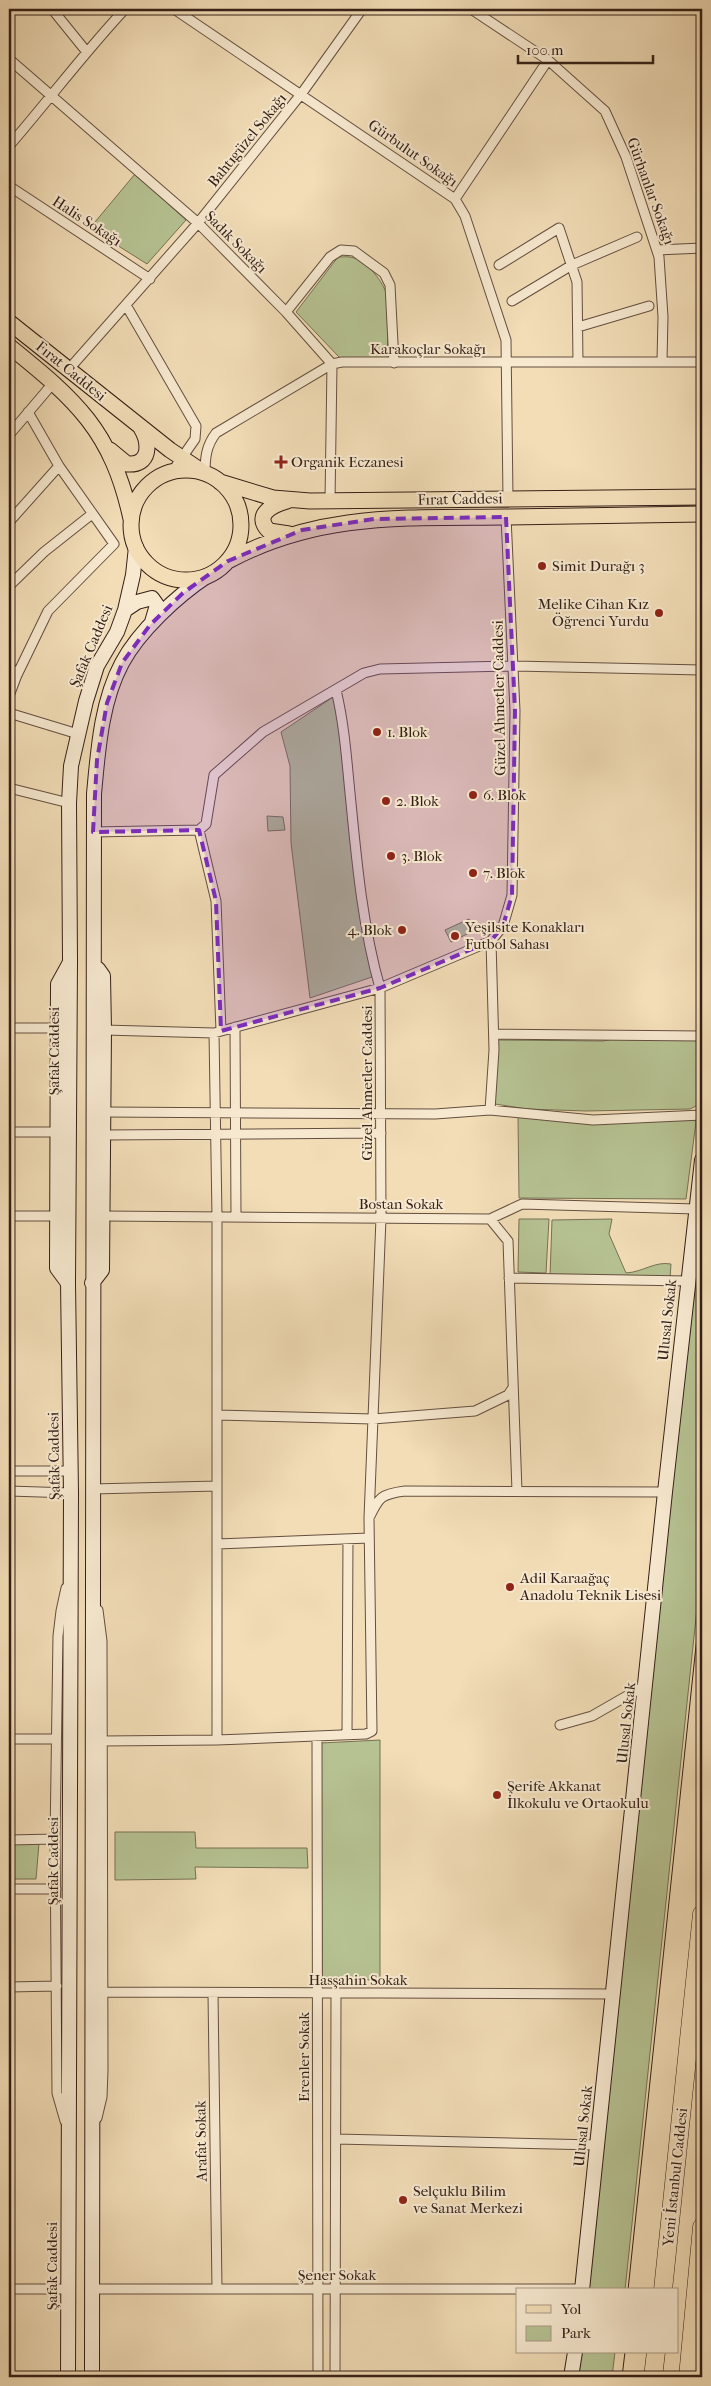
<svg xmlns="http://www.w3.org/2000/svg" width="711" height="2386" viewBox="0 0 711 2386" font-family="'IM FELL French Canon',serif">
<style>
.green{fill:#b6c292;stroke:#767154}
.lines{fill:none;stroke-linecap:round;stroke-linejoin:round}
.street-casing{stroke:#644f3f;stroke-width:11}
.secondary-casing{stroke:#352017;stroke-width:16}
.primary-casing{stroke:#352017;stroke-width:17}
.highway-casing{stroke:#352017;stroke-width:19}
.street{stroke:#f7e9d0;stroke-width:9}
.secondary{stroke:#f7e9d0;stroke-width:14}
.primary{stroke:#f2ddb7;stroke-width:15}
.highway{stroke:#f2ddb7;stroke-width:18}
.tram{stroke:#352017;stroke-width:1}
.marked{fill:#7b2cbf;fill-opacity:0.2;stroke:#7b2cbf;stroke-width:4;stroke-dasharray:10 6;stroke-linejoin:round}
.poi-dot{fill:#8f2418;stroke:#f7e9d0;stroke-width:2}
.labels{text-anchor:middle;stroke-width:4;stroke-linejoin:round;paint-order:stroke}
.street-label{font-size:15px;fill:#352017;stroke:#f7e9d0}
.poi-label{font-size:15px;fill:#352017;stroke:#f7e9d0;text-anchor:start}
</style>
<rect width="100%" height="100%" fill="#f2ddb7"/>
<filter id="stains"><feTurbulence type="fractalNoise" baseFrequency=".004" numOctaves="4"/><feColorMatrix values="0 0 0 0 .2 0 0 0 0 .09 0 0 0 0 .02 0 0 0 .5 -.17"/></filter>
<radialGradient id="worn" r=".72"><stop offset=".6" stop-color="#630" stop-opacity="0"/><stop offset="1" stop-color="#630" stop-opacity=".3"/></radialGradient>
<path class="green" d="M135,174L186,220L147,264L90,228Z
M338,257C343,257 349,256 354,258C368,262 383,282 387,295C391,313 387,340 387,358H340L296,312Z
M333,697L340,727L372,977L310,998L291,843L290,766L281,732Z
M267,816L283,817L285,830L268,831Z
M469,919L475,930L451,942L445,930Z
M618,1038L692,1039L702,1044L698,1105L690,1109L586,1111L527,1109L495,1104L496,1042L499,1040L603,1041Z
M689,1116L696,1122L686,1199L519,1198L518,1117Z
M702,1200V1561L625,2290H588Z
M519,1219H549L546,1273L518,1272Z
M612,1219L609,1234L626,1273C643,1272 655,1261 671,1264L670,1279L550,1276L552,1220Z
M380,1740V1980L322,1979L321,1743Z
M115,1832H195L196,1848H307L308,1868L195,1867L196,1879L115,1880Z
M9,1843H39L36,1879H9Z
M581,2352H615L612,2377H579Z"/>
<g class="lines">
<g class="street-casing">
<path id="street" d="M52,9L86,51
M174,9L455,199L465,216L506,340L508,498
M471,9L548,60L605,111L626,157L659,257L663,317L662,361
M9,59L198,223L286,312L332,364L330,501
M9,146C48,101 84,53 125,9
M9,186L150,279
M455,199L548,60
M657,250L702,248
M499,265L559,228L577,282L578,362
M512,301L572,265L637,237
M126,305L196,426L195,439L172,472
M286,312L330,257L341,250L354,251L384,273L390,285L394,363
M578,327L649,306
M69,369L198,223L302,93L362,9
M9,435L54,382
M205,474C205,458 206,446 216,433L332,364L342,362H702
M9,522L59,466L28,412
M9,586L44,552L92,514
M9,666L17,675L9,696
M17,675L48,611L114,544L59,466
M9,713L78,734
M9,788L69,803
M199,830L216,901L221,1031
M93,832L199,830L206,824L214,775L263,732L364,673L380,669L514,666L702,670
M235,1027L236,1217
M9,1028H59
M104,1030L214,1033L380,988C363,928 357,865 351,803C347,765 345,727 336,690
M214,1033L217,1217V1740
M494,1034L702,1036
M490,1110L494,1050L491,941
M104,1112L435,1114L490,1110L593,1120L702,1115
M9,1132H58
M103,1135L381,1133
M9,1216H58
M103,1216L490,1219L522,1204L696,1209
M490,1219L508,1241L517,1491
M509,1278L688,1281
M217,1415L373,1419L475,1411L508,1395L512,1389
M9,1471H71
M92,1489L217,1486
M9,1491L71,1493
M369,1518L381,1218L380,988L491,941L503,926L512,895L515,711L506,517
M217,1544L369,1538
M560,1725L592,1716L646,1685
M347,1734L348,1539
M317,1737L318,2377
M9,1739H56
M102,1741L217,1740L366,1734L372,1731L369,1518C379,1497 381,1494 405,1491L665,1492
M9,1840L55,1839
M9,1889H56
M9,1987L57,1986
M103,1992L613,1994
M213,1993L217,2289
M97,2118L102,2097L103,2070L102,1641L98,1610
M65,2121L57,2093L55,1839L58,1636L61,1611L66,1588
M336,2139L597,2145
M9,2289H68
M91,2289H582
M335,2377L336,1993"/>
</g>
<g class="secondary-casing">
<path id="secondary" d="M125,610L137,602L152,598L157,605L152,622
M68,1283L57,1268L58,984L69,964
M92,1283L102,1270L104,1030L103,976L98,969
M582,2290L665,1492L702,1160
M68,2377L71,1493L68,1283L70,961L69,803L71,766L86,701L97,666L117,632L125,610L133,575L136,547
M92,2377L94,794C98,751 101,702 122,663C139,631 177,596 207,576
M571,2377L575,2352"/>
</g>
<g class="primary-casing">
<path id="primary" d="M9,322L170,450L200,470
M9,346C76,400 112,431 131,519
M110,450L127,464C151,466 150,443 141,428
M131 525a55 55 0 1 1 110 0a55 55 0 1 1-110 0Z
M220,482L273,498L310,501L702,497
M287,501C272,505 253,515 269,531L289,534
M228,561C319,512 406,518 505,517C571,516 637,515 702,514"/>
</g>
<g class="highway-casing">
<path id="highway" d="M663,2290L702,1914
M653,2377L656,2352
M688,2377L702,2227"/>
</g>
<use href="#street" class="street"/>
<use href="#secondary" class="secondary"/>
<use href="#primary" class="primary"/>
<use href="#highway" class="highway"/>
<path class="tram" d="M628,2290L702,1589
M622,2377L625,2352"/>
</g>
<path class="marked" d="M506,517L515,711L512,895L503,926L491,941L380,988L221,1031L216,901L199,830L93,832L97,760L107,703L122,663L150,625L183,593L228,561L302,530L374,519Z"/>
<g class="poi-dot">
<path d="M278.5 454.5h5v5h5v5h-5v5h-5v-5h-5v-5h5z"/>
<circle cx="542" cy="566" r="5"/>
<circle cx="659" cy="613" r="5"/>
<circle cx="377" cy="732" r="5"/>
<circle cx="473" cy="795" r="5"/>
<circle cx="386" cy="801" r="5"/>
<circle cx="391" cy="856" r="5"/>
<circle cx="473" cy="873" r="5"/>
<circle cx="402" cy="930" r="5"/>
<circle cx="455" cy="936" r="5"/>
<circle cx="510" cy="1587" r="5"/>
<circle cx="497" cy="1795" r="5"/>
<circle cx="403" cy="2200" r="5"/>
</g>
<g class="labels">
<g class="street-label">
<text transform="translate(247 140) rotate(-51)" y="5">Bahtıgüzel Sokağı</text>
<text transform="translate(413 153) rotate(35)" y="5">Gürbulut Sokağı</text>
<text transform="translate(651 191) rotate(70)" y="5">Gürhanlar Sokağı</text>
<text transform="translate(87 221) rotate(33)" y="5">Halis Sokağı</text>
<text transform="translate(236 242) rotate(45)" y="5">Sadık Sokağı</text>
<text x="428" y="354">Karakoçlar Sokağı</text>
<text transform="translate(71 371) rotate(39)" y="5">Fırat Caddesi</text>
<text transform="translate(460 499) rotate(-1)" y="5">Fırat Caddesi</text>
<text transform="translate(91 646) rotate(-67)" y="5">Şafak Caddesi</text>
<text transform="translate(499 698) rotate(-91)" y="5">Güzel Ahmetler Caddesi</text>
<text transform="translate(54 1051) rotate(-90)" y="5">Şafak Caddesi</text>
<text transform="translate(367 1083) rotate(-90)" y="5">Güzel Ahmetler Caddesi</text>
<text x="401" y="1209">Bostan Sokak</text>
<text transform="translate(667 1320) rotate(-84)" y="5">Ulusal Sokak</text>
<text transform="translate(54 1456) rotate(-91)" y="5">Şafak Caddesi</text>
<text transform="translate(626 1723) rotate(-84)" y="5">Ulusal Sokak</text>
<text transform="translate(53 1861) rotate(-90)" y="5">Şafak Caddesi</text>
<text x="358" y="1985">Hasşahin Sokak</text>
<text transform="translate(304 2057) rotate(-90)" y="5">Erenler Sokak</text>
<text transform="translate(583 2126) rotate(-84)" y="5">Ulusal Sokak</text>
<text transform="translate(201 2141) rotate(-91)" y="5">Arafat Sokak</text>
<text transform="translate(675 2177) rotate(-84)" y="5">Yeni İstanbul Caddesi</text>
<text transform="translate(52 2266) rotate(-90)" y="5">Şafak Caddesi</text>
<text x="337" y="2280">Şener Sokak</text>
</g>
<g class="poi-label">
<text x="291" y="467">Organik Eczanesi</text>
<text x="552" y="571">Simit Durağı 3</text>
<text x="649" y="609" text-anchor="end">Melike Cihan Kız<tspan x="649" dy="17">Öğrenci Yurdu</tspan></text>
<text x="387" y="737">1. Blok</text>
<text x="483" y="800">6. Blok</text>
<text x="396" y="806">2. Blok</text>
<text x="401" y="861">3. Blok</text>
<text x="483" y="878">7. Blok</text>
<text x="465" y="932">Yeşilsite Konakları<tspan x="465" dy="17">Futbol Sahası</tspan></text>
<text x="392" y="935" text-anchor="end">4. Blok</text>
<text x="520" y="1583">Adil Karaağaç<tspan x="520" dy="17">Anadolu Teknik Lisesi</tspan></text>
<text x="507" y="1791">Şerife Akkanat<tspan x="507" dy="17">İlkokulu ve Ortaokulu</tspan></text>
<text x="413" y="2196">Selçuklu Bilim<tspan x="413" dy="17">ve Sanat Merkezi</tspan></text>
</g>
</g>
<rect width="711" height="2386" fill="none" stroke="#f2ddb7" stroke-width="30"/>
<rect x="10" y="10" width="691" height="2366" fill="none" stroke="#352017" stroke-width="2.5"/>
<rect x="15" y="15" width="681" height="2356" fill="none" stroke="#352017"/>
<rect x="516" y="2288" width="162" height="65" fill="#f7e9d0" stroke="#a99986"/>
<rect x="526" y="2305" width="25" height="8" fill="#f2ddb7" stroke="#a99986"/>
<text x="561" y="2314" font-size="15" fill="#352017">Yol</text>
<rect x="526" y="2326" width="25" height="15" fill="#b6c292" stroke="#a99986"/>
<text x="561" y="2338" font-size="15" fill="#352017">Park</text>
<path d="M518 55v8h135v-8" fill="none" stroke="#352017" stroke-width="2.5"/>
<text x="526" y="55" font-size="15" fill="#352017" stroke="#f7e9d0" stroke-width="4" paint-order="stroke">100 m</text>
<rect width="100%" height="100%" filter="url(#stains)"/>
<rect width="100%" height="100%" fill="url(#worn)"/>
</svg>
